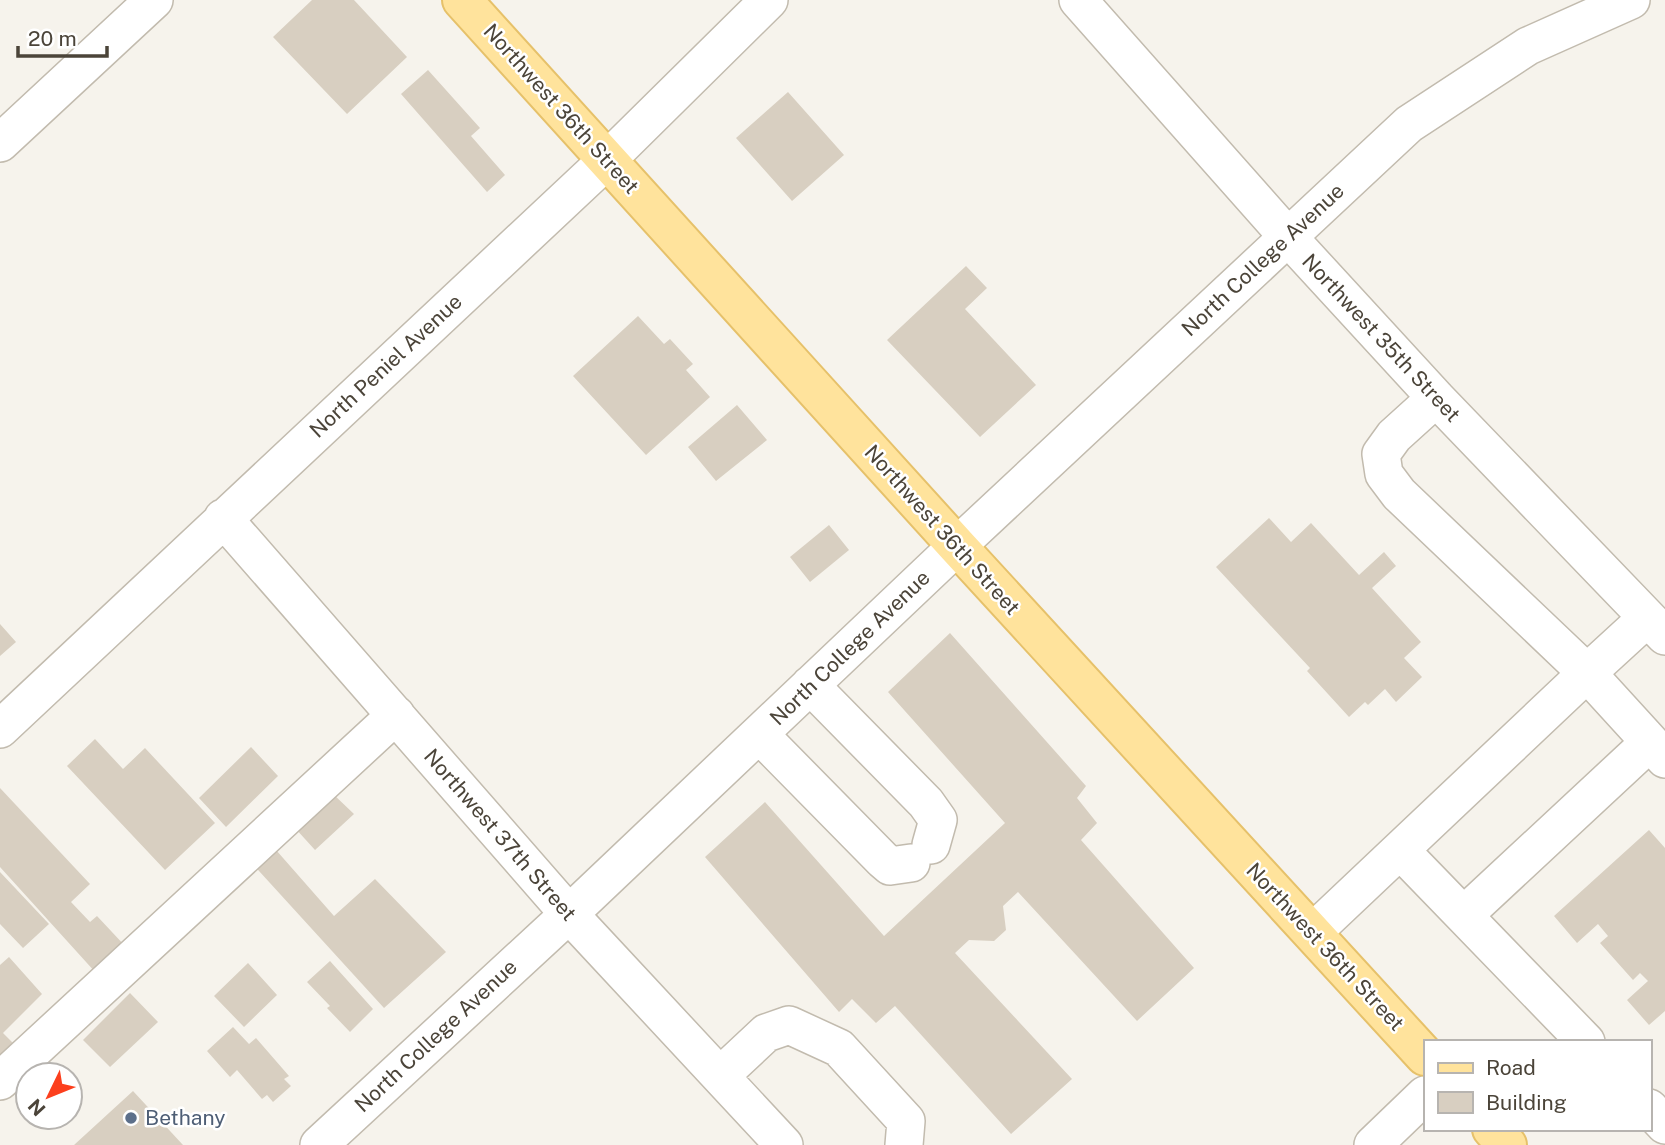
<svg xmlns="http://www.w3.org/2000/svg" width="1665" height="1145" viewBox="0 0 1665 1145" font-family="'Public Sans',sans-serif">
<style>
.building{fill:#d8cfc1}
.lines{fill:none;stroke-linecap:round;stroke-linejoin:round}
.minor-casing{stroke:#c2bbae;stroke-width:40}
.major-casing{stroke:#e6c16a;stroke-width:42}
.minor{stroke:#fff;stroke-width:37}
.major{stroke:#ffe39c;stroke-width:38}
.service-dot{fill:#5c6f8a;stroke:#fff;stroke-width:2.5}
.labels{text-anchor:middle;stroke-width:5;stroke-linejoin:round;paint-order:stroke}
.street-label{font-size:21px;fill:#4b4439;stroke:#fff}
.service-label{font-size:21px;fill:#4e5e75;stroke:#fff;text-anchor:start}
</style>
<rect width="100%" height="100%" fill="#f6f3ec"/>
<path class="building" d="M312,0H354L407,57L347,114L273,37Z
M428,70L480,128L471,136L505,175L487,192L401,94Z
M788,92L844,155L792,201L736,138Z
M966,266L987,288L965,309L1036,385L980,437L887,340Z
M638,316L664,344L670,339L693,364L686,370L710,397L646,455L573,376Z
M737,405L767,440L716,481L688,447Z
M1269,518L1291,542L1311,523L1359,575L1384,552L1396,566L1372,588L1421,642L1404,658L1422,677L1396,702L1385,689L1368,705L1365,702L1349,717L1307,671L1310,668L1216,567Z
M829,525L849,550L810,582L790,557Z
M0,624L16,642L0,656Z
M950,633L1086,786L1077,798L1097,823L1081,840L1194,968L1137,1021L1018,892L1003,906L1006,930L994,941L969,940L955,953L1072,1079L1011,1134L895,1006L876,1023L852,999L839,1012L705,857L765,802L884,936L1005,823L888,692Z
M95,739L123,769L145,748L215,823L165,870L67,766Z
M251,747L278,776L226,827L199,798Z
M0,788L90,884L71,902L90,922L97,916L126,947L96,973L0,867Z
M332,793L354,814L315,850L295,828Z
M1649,830L1665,848V1011L1649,1025L1627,1000L1648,981L1640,973L1633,980L1600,943L1608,936L1598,924L1577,943L1554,916Z
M269,842L334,916L375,879L446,952L384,1008L250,861Z
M0,872L49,924L23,948L0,924Z
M9,957L42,994L3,1033L18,1048L0,1064V965Z
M330,961L373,1009L350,1032L327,1008L330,1006L307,982Z
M248,963L277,995L244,1027L214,996Z
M130,993L158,1022L110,1067L83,1040Z
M233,1027L249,1044L256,1038L289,1076L284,1079L291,1086L273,1102L267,1095L262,1099L237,1070L230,1077L207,1051Z
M133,1091L183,1145H74Z"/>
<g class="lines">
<g class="minor-casing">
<path id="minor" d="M1078,0L1288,237L1436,398L1665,636
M0,143L154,0
M1436,398L1394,436L1381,454L1384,474L1399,494L1587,673L1650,742
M223,518L569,914L784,1145
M810,685L926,803L938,820L931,845
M0,729L607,160L769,0
M759,734L883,860L890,866L911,863
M1400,850L1586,1042
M1464,915L1650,742L1665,759
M1312,933L1587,673L1647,618
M720,1076L766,1033L789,1025L839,1048L906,1121L904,1145
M0,1081L396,715
M1649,1108L1665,1125
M319,1145L569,914L957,546L1409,124L1528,46L1631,0
M1373,1145L1425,1095"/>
</g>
<g class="major-casing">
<path id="major" d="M462,0L957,546L1425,1056
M1492,1129L1507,1145"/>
</g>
<use href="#minor" class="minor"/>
<use href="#major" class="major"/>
</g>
<circle class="service-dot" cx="131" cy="1118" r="7"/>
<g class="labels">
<g class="street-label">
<text transform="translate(561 109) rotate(48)" y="7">Northwest 36th Street</text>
<text transform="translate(1263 260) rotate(-43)" y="7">North College Avenue</text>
<text transform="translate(1381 338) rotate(47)" y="7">Northwest 35th Street</text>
<text transform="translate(386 366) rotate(-43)" y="7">North Peniel Avenue</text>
<text transform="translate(942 530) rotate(48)" y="7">Northwest 36th Street</text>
<text transform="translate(850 648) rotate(-44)" y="7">North College Avenue</text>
<text transform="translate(500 835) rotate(49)" y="7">Northwest 37th Street</text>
<text transform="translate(1325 947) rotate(47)" y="7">Northwest 36th Street</text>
<text transform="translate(436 1036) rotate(-43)" y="7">North College Avenue</text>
</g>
<g class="service-label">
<text x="145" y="1125">Bethany</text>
</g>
</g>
<rect x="1424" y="1040" width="228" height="91" fill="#ffffff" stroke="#b7b4b0" stroke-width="2"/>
<rect x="1438" y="1063" width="35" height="10" fill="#ffe39c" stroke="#b7b4b0" stroke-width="2"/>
<text x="1486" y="1075" font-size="21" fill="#4b4439">Road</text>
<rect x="1438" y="1092" width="35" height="21" fill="#d8cfc1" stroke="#b7b4b0" stroke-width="2"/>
<text x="1486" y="1110" font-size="21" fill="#4b4439">Building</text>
<g transform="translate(49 1096) rotate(227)"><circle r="33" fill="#ffffff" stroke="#b7b4b0" stroke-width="2"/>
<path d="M0-5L12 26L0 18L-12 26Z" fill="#fc3f1d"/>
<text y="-10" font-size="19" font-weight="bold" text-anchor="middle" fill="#4b4439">N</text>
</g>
<path d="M18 46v10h89v-10" fill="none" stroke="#4b4439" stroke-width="3.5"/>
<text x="28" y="46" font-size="21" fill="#4b4439" stroke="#ffffff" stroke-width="5" paint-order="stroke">20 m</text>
</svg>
